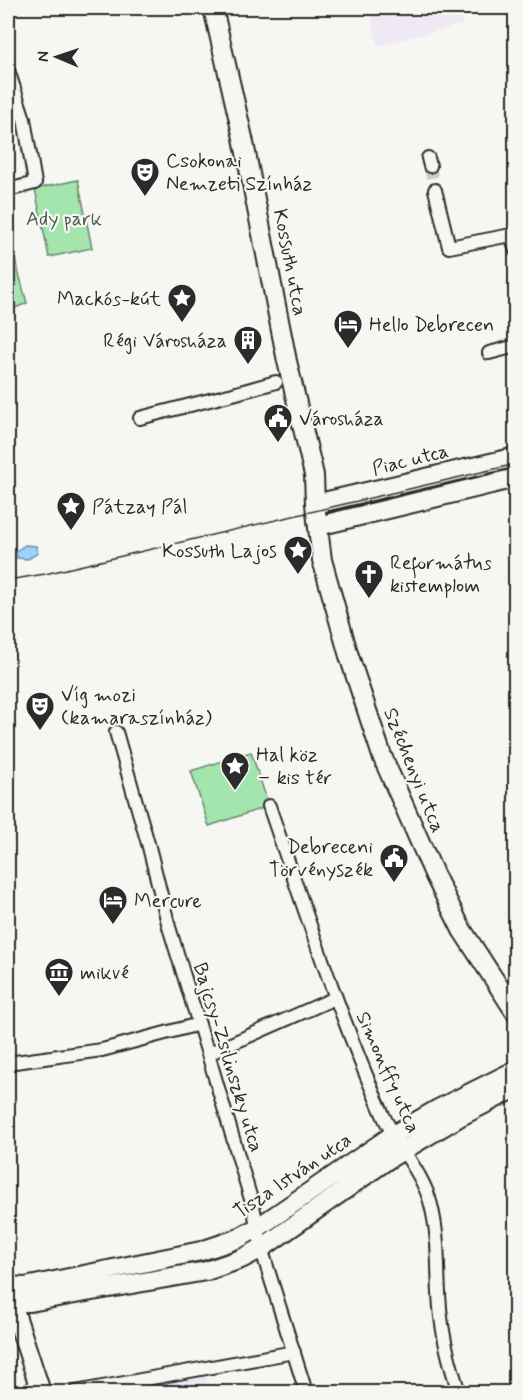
<svg xmlns="http://www.w3.org/2000/svg" width="523" height="1400" viewBox="0 0 523 1400" font-family="Mynerve,sans-serif">
<style>
.built{fill:#efe9f5}
.green{fill:#a4e5ae;stroke:#68886c;stroke-width:1.5}
.water{fill:#9bd3fb;stroke:#6e90a8;stroke-width:1.5}
.lines{fill:none;stroke-linecap:round;stroke-linejoin:round}
.street-tunnel{stroke:#cdcdca;stroke-width:12;stroke-dasharray:12 6;stroke-linecap:butt}
.street-casing{stroke:#2b2b2b;stroke-width:16}
.secondary-casing{stroke:#2b2b2b;stroke-width:22}
.street{stroke:#f6f6f2;stroke-width:12}
.secondary{stroke:#f6f6f2;stroke-width:18}
.tram{stroke:#2b2b2b;stroke-width:1.5}
.labels{text-anchor:middle;stroke-width:4.5;stroke-linejoin:round;paint-order:stroke}
.poi-label{font-size:20px;fill:#2b2b2b;stroke:#f6f6f2;text-anchor:start}
.park-label{font-size:20px;fill:#495a4c;stroke:#f6f6f2}
.street-label{font-size:20px;fill:#2b2b2b;stroke:#f6f6f2}
</style>
<rect width="100%" height="100%" fill="#f6f6f2"/>
<filter id="ink" filterUnits="userSpaceOnUse"><feTurbulence type="fractalNoise" baseFrequency=".0167" numOctaves="2"/><feDisplacementMap in="SourceGraphic" scale="12" xChannelSelector="R" yChannelSelector="G"/><feConvolveMatrix kernelMatrix="1 2 1 2 8 2 1 2 1" color-interpolation-filters="sRGB"/></filter>
<g filter="url(#ink)">
<path class="built" d="M369,8H461L463,24L378,46Z
M206,1376L210,1392H118Z"/>
<path class="green" d="M78,180L92,248L49,257L35,189Z
M8,234L27,303L8,311Z
M251,752L269,806L209,826L191,771Z"/>
<path class="water" d="M25,545L36,546L38,553L28,559L17,558L16,551Z"/>
<g class="lines">
<path class="street-tunnel" d="M430,166L435,190"/>
<g class="street-casing">
<path id="street" d="M8,70L24,119L35,183L8,190
M428,158L430,166
M435,190L449,247L511,235L516,251
M489,353L516,346
M233,394L276,382
M140,418L229,395
M116,732L149,847L169,927L208,1054L253,1206L263,1254L306,1392
M269,806C305,910 339,1016 384,1117C397,1145 424,1175 431,1205C441,1244 436,1279 441,1317C444,1343 451,1368 459,1392
M208,1054L335,998
M8,1063L102,1050L199,1024
M75,1392L294,1352"/>
</g>
<g class="secondary-casing">
<path id="secondary" d="M213,8L243,138L287,361L314,475L315,504L322,560L349,656L382,756L435,876L462,930L516,1013
M315,504L516,457
M318,526L516,478
M8,1286L25,1287L201,1251L237,1239L257,1228L393,1135L438,1109L516,1070
M8,1291L41,1392
M8,1302H30L206,1271L241,1259L262,1248L390,1158L459,1117L516,1088"/>
</g>
<use href="#street" class="street"/>
<use href="#secondary" class="secondary"/>
<path class="tram" d="M8,580L45,574L516,464"/>
</g>
</g>
<defs>
<g id="theatre-pin" transform="scale(1.5)"><path d="M0 17L-7.5 6A9.5 9.5 0 1 1 7.5 6Z" fill="#2b2b2b" stroke="#f6f6f2"/><path d="M-5-5.5Q0-4 5-5.5V0Q5 5 0 6Q-5 5-5 0ZM-3.3-2.5H-1v1.5H-3.3ZM1-2.5H3.3v1.5H1ZM-2.8 1Q0 5.5 2.8 1Z" fill="#fff"/></g>
<g id="sight-pin" transform="scale(1.5)"><path d="M0 17L-7.5 6A9.5 9.5 0 1 1 7.5 6Z" fill="#2b2b2b" stroke="#f6f6f2"/><path d="M0-6L1.8-2.2L6-1.7L2.9 1.2L3.7 5.4L0 3.3L-3.7 5.4L-2.9 1.2L-6-1.7L-1.8-2.2Z" fill="#fff"/></g>
<g id="hotel-pin" transform="scale(1.5)"><path d="M0 17L-7.5 6A9.5 9.5 0 1 1 7.5 6Z" fill="#2b2b2b" stroke="#f6f6f2"/><path d="M-6-4.5h1.5V1H6V5H4.5V3h-9V5H-6ZM-4 0a1.8 1.8 0 1 1 3.6 0ZM.5 0V-2.5h3Q6-2.5 6 0Z" fill="#fff"/></g>
<g id="building-pin" transform="scale(1.5)"><path d="M0 17L-7.5 6A9.5 9.5 0 1 1 7.5 6Z" fill="#2b2b2b" stroke="#f6f6f2"/><path d="M-4-6H4V6H1V3H-1V6H-4ZM-2.5-4.3h1.7v1.8h-1.7ZM.8-4.3h1.7v1.8H.8ZM-2.5-1h1.7V.8h-1.7ZM.8-1h1.7V.8H.8Z" fill="#fff"/></g>
<g id="civic-pin" transform="scale(1.5)"><path d="M0 17L-7.5 6A9.5 9.5 0 1 1 7.5 6Z" fill="#2b2b2b" stroke="#f6f6f2"/><path d="M-.6-6.5H3V-4.5H.6V-3L4-1V1h2V6H-6V1h2V-1L-.6-3ZM-1.2 2.5V6h2.4V2.5Z" fill="#fff"/></g>
<g id="church-pin" transform="scale(1.5)"><path d="M0 17L-7.5 6A9.5 9.5 0 1 1 7.5 6Z" fill="#2b2b2b" stroke="#f6f6f2"/><path d="M-1.2-6h2.4v3.5h3.3v2.4h-3.3V6h-2.4V-.1h-3.3v-2.4h3.3Z" fill="#fff"/></g>
<g id="museum-pin" transform="scale(1.5)"><path d="M0 17L-7.5 6A9.5 9.5 0 1 1 7.5 6Z" fill="#2b2b2b" stroke="#f6f6f2"/><path d="M0-6L6-3V-2H-6V-3ZM-5-1h2V3h-2ZM-1-1h2V3h-2ZM3-1h2V3H3ZM-6 4H6V6H-6Z" fill="#fff"/></g>
</defs>
<g fill-rule="evenodd">
<use href="#theatre-pin" x="145" y="172"/>
<use href="#sight-pin" x="182" y="298"/>
<use href="#hotel-pin" x="348" y="324"/>
<use href="#building-pin" x="248" y="340"/>
<use href="#civic-pin" x="278" y="418"/>
<use href="#sight-pin" x="71" y="506"/>
<use href="#sight-pin" x="298" y="550"/>
<use href="#church-pin" x="369" y="574"/>
<use href="#theatre-pin" x="40" y="706"/>
<use href="#sight-pin" x="235" y="766"/>
<use href="#civic-pin" x="394" y="858"/>
<use href="#hotel-pin" x="113" y="900"/>
<use href="#museum-pin" x="59" y="972"/>
</g>
<g class="labels">
<g class="poi-label">
<text x="166" y="167">Csokonai<tspan x="166" dy="23">Nemzeti Színház</tspan></text>
<text x="161" y="305" text-anchor="end">Mackós-kút</text>
<text x="369" y="331">Hello Debrecen</text>
<text x="227" y="347" text-anchor="end">Régi Városháza</text>
<text x="299" y="425">Városháza</text>
<text x="92" y="513">Pátzay Pál</text>
<text x="277" y="557" text-anchor="end">Kossuth Lajos</text>
<text x="390" y="569">Református<tspan x="390" dy="23">kistemplom</tspan></text>
<text x="61" y="701">Víg mozi<tspan x="61" dy="23">(kamaraszínház)</tspan></text>
<text x="256" y="761">Hal köz<tspan x="256" dy="23">– kis tér</tspan></text>
<text x="373" y="853" text-anchor="end">Debreceni<tspan x="373" dy="23">Törvényszék</tspan></text>
<text x="134" y="907">Mercure</text>
<text x="80" y="979">mikvé</text>
</g>
<g class="park-label">
<text x="64" y="225">Ady park</text>
</g>
<g class="street-label">
<text transform="translate(291 262) rotate(79)" y="7">Kossuth utca</text>
<text transform="translate(410 459) rotate(-14)" y="7">Piac utca</text>
<text transform="translate(415 770) rotate(68)" y="7">Széchenyi utca</text>
<text transform="translate(229 1057) rotate(73)" y="7">Bajcsy-Zsilinszky utca</text>
<text transform="translate(389 1072) rotate(66)" y="7">Simonffy utca</text>
<text transform="translate(292 1175) rotate(-34)" y="7">Tisza István utca</text>
</g>
</g>
<rect width="523" height="1400" fill="none" stroke="#f6f6f2" stroke-width="30"/>
<rect x="15" y="15" width="493" height="1370" fill="none" stroke="#2b2b2b" stroke-width="2" filter="url(#ink)"/>
<g transform="translate(57 57) rotate(272)" stroke="#f6f6f2" stroke-width="4.5" paint-order="stroke">
<path d="M0-4.5L10 22L0 15L-10 22Z" fill="#2b2b2b"/>
<text y="-9" font-size="16" font-weight="bold" text-anchor="middle" fill="#2b2b2b">N</text>
</g>
</svg>
